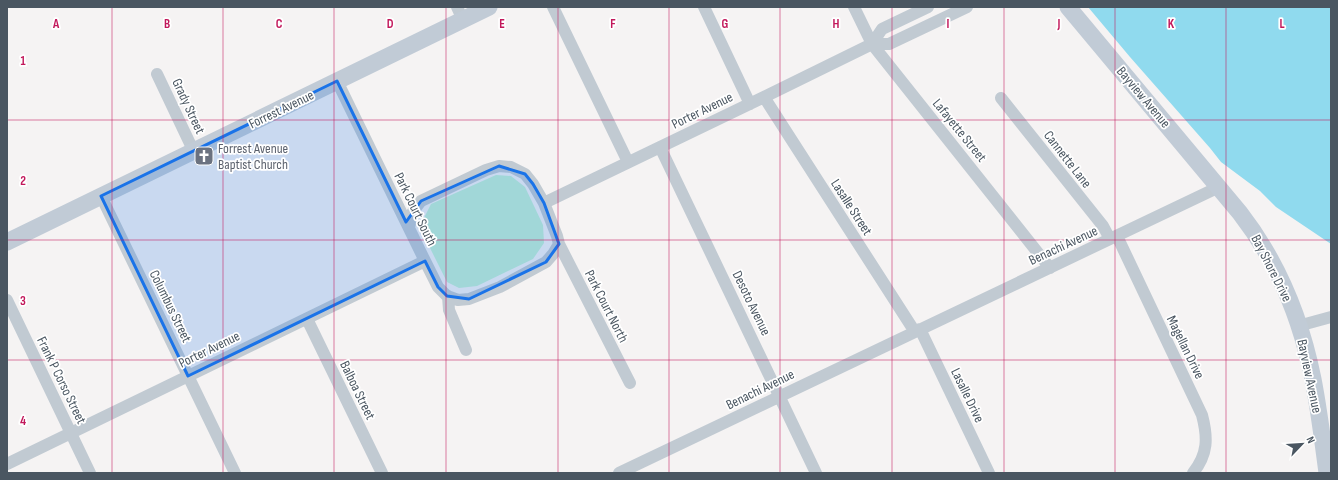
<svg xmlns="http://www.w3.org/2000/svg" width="1338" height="480" viewBox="0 0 1338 480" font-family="'Sofia Sans Condensed',sans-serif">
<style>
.green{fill:#c3f1d5}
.water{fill:#90daee}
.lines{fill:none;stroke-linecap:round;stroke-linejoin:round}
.street{stroke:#c1cad2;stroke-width:12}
.secondary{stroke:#c1cbd6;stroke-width:17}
.marked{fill:#1a73e8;fill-opacity:0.2;stroke:#1a73e8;stroke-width:3;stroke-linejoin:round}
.grid{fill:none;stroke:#c2185b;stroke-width:1;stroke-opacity:0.55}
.labels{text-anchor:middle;stroke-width:3.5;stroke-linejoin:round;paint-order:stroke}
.street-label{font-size:14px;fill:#4a5661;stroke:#fff}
.worship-label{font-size:14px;fill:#5b616d;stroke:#fff;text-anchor:start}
.grid-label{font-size:13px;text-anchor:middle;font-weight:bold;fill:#c2185b;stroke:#fff;stroke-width:3.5;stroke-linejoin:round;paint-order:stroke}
</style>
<rect width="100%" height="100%" fill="#f5f3f3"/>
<path class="green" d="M496,175L511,176L525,187L543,225L544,243L533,259L477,286L459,288L447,282L424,236L422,222L431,204Z"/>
<path class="water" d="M1088,7H1331V244L1276,207L1260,191L1221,162L1210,148L1130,57Z"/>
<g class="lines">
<path class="street" d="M457,7L463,20
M553,7L628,162
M704,7L750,104
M854,7L872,44L1050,268
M872,44H889L967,7
M157,74L194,152
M337,81L425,261L438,287L447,296L458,300L469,299L500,287L546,262L553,254L559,244
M764,97L915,332
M1001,98L1103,226L1110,239
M660,147L816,473
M101,196L235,473
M544,203L764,97L872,44L882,29L928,7
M409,228L412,213L421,201L486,170L499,166L511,167L525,174L533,184L544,203L557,236L559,244L630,383
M1117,236L1202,415C1208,438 1208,454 1193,473
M448,296L449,310L466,350
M7,300L90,473
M307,319L382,473
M1298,326L1331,317
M920,329L989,473
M7,464L425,261
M619,473L1219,187"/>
<path class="secondary" d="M1068,7L1240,213C1278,262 1301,319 1313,379C1319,410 1323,442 1327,473
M7,242L489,7"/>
</g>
<path class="marked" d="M337,81L406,222L421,201L499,166L525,174L533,184L544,203L559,244L546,262L469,299L447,296L438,287L425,261L188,376L101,196Z"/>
<path class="grid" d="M112,7V473M223,7V473M334,7V473M446,7V473M558,7V473M669,7V473M780,7V473M892,7V473M1004,7V473M1115,7V473M1226,7V473M7,120H1331M7,240H1331M7,360H1331"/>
<defs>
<g id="church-square" transform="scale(1)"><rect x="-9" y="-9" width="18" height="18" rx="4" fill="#6b7280" stroke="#fff"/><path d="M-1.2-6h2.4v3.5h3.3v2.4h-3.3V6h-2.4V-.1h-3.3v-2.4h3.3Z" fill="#fff"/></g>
</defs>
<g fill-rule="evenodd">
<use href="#church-square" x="204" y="156"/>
</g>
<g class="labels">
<g class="street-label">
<text transform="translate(1144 97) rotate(50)" y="5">Bayview Avenue</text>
<text transform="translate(189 106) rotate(65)" y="5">Grady Street</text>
<text transform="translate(281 109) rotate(-26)" y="5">Forrest Avenue</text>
<text transform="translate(702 110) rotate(-26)" y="5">Porter Avenue</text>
<text transform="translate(960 130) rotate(51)" y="5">Lafayette Street</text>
<text transform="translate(1068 159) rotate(52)" y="5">Cannette Lane</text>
<text transform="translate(852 207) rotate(57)" y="5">Lasalle Street</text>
<text transform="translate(416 209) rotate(64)" y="5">Park Court South</text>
<text transform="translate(1063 245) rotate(-25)" y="5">Benachi Avenue</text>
<text transform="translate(1272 268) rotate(63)" y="5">Bay Shore Drive</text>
<text transform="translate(752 303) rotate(64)" y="5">Desoto Avenue</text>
<text transform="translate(171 306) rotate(64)" y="5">Columbus Street</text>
<text transform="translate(607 306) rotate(63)" y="5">Park Court North</text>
<text transform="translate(1186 347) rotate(64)" y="5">Magellan Drive</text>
<text transform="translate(209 349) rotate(-26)" y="5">Porter Avenue</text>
<text transform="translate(1310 376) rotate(78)" y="5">Bayview Avenue</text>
<text transform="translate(62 380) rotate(64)" y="5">Frank P Corso Street</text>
<text transform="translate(760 389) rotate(-26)" y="5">Benachi Avenue</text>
<text transform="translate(358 390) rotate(64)" y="5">Balboa Street</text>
<text transform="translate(968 395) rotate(64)" y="5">Lasalle Drive</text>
</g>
<g class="worship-label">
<text x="218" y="153">Forrest Avenue<tspan x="218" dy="16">Baptist Church</tspan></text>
</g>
</g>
<g class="grid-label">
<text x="56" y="28">A</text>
<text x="167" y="28">B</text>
<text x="279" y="28">C</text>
<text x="390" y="28">D</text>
<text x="502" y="28">E</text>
<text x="613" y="28">F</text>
<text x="725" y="28">G</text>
<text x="836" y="28">H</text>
<text x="948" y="28">I</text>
<text x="1059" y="28">J</text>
<text x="1171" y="28">K</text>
<text x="1282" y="28">L</text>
<text x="23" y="65">1</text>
<text x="23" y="185">2</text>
<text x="23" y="305">3</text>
<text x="23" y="425">4</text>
</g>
<rect width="1338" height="480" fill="none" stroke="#4a5661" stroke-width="16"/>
<g transform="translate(1302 444) rotate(65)" stroke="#ffffff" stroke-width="3" paint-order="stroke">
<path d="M0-3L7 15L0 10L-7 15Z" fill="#4a5661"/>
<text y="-6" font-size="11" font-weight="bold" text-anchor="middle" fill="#4a5661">N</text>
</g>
</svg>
